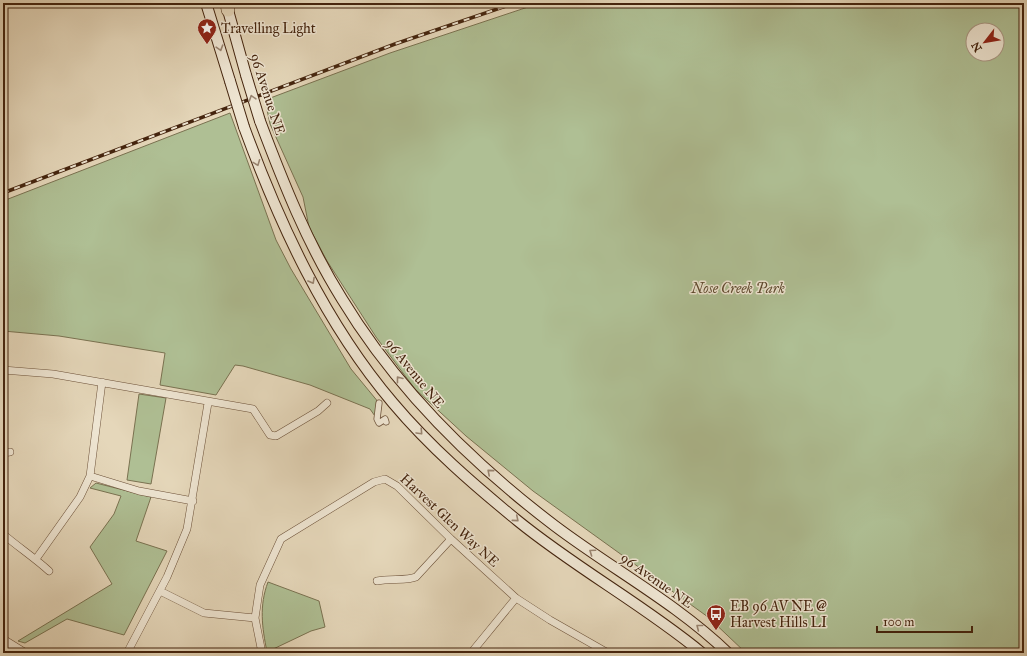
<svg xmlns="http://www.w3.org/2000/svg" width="1027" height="656" viewBox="0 0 1027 656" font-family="'IM FELL Great Primer',serif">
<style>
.green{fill:#afbf94;stroke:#7a7251;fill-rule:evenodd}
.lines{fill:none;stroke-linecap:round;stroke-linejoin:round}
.pedestrian-casing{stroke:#6c5139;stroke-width:7}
.minor-casing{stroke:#6c5139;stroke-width:8}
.tertiary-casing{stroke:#6c5139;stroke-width:10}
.secondary-casing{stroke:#44240e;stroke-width:12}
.motorway-casing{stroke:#44240e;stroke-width:14}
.pedestrian{stroke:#eee5d2;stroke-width:5.5}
.minor{stroke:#eee5d2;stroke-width:7}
.tertiary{stroke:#eee5d2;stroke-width:9}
.secondary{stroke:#eee5d2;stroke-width:10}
.motorway{stroke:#e5d7ba;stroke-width:13}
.rail-casing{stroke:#44240e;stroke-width:3.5}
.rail{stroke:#eee5d2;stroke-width:2;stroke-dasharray:6;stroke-linecap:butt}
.secondary-bridge-casing{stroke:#44240e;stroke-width:12;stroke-linecap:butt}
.secondary-bridge{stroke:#eee5d2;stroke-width:10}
.oneway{stroke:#998470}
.labels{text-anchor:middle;stroke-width:3;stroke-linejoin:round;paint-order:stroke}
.poi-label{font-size:14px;fill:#44240e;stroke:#eee5d2;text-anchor:start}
.street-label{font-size:14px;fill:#44240e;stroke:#eee5d2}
.park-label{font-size:14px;font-style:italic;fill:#5f4b30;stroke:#eee5d2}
</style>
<rect width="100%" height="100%" fill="#e5d7ba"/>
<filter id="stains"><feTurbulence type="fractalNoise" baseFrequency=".005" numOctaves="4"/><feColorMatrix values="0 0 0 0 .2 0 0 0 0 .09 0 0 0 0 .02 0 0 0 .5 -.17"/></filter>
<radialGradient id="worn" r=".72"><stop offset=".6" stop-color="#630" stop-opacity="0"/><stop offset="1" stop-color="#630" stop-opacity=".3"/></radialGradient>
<path class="green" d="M540,3H1024V653H746L708,617L533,491L466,436L415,389L376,337L327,261L309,227L303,197L270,124L265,100L390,53ZM973,30H997V54H973Z
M230,113L276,240L291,269L351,369L379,403L377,419L370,409L310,385L243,366L235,365L216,395L160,385L165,353L59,336L3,331V201Z
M139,394L166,398L151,484L127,480Z
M96,483L151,497L136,541L167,551L124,635L67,619L25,643L18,641L112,584L90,547L114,514L121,496L90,488Z
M268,582L319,601L325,627L311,631L267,652C262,627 259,606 268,582Z"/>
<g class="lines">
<g class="pedestrian-casing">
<path id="pedestrian" d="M379,403L377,419L379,423L385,419L386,422"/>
</g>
<g class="minor-casing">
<path id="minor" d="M3,370L53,374L253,409L270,435L276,436L318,411L327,403
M3,453L10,452
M90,476L139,491L193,501
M3,534C18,547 35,558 49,571
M36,559L80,497L90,476L102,382
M377,581C389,578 407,581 416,577L451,539
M160,591L204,613L255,618
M516,598L550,620L608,653
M127,653L167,577L187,529L208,403
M262,653L255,618L260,585L281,539L374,482L385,479L397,486L451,539L516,598L471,653"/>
</g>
<g class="tertiary-casing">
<path id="tertiary" d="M3,640L24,653"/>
</g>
<g class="secondary-casing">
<path id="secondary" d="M206,3L230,81
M226,3L246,75
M260,121C283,182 307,243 342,299C396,388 472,463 555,526C612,569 676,603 728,653
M244,127C280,225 325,323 393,403C430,447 474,485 518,521C577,569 644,605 702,653"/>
</g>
<g class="motorway-casing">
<path id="motorway" d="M227,3L228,10"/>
</g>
<use href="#pedestrian" class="pedestrian"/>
<use href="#minor" class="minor"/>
<use href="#tertiary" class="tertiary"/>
<use href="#secondary" class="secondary"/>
<use href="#motorway" class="motorway"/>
<g class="rail-casing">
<path id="rail" d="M3,193L395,44L515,3"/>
</g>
<use href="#rail" class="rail"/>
<g class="secondary-bridge-casing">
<path id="secondary-bridge" d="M246,75L260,121
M230,81L244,127"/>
</g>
<use href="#secondary-bridge" class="secondary-bridge"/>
</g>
<defs><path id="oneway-chevron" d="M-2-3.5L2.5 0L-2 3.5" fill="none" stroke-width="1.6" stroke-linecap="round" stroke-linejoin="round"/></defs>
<g class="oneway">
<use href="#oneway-chevron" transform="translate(220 48) rotate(73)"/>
<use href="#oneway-chevron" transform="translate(252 98) rotate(-108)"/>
<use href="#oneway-chevron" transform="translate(257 163) rotate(69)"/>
<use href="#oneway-chevron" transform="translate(312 281) rotate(61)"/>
<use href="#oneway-chevron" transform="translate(399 379) rotate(-128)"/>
<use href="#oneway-chevron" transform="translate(420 432) rotate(47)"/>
<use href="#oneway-chevron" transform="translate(490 472) rotate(-139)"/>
<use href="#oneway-chevron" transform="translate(516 519) rotate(40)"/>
<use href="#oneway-chevron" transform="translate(592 552) rotate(-145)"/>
<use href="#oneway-chevron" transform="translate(699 627) rotate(-142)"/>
</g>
<defs>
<g id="sight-pin" transform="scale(1)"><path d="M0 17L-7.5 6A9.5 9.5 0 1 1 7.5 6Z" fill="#8f2418" stroke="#eee5d2"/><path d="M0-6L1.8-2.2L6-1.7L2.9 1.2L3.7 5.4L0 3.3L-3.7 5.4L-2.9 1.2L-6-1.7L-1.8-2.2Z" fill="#fff"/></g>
<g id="bus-pin" transform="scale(1)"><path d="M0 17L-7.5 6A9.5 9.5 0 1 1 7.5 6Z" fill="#8f2418" stroke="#eee5d2"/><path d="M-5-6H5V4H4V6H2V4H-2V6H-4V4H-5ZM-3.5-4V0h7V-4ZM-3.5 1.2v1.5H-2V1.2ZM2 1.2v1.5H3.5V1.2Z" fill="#fff"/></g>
</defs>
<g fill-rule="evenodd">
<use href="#sight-pin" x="207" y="28"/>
<use href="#bus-pin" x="716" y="614"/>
</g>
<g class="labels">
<g class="poi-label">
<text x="221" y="33">Travelling Light</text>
<text x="730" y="611">EB 96 AV NE @<tspan x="730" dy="16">Harvest Hills LI</tspan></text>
</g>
<g class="street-label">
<text transform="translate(268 94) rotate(72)" y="5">96 Avenue NE</text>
<text transform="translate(415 373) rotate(51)" y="5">96 Avenue NE</text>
<text transform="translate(450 520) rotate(43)" y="5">Harvest Glen Way NE</text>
<text transform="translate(657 580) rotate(35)" y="5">96 Avenue NE</text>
</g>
<g class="park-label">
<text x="738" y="293">Nose Creek Park</text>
</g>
</g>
<rect width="1027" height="656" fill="none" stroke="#e5d7ba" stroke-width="16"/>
<rect x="4" y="4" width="1019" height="648" fill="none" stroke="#44240e" stroke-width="2"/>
<rect x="8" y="8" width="1011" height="640" fill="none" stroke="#44240e"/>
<g transform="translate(985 42) rotate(239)"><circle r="19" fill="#eee5d2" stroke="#aa9884"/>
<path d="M0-3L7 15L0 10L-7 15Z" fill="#8f2418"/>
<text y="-6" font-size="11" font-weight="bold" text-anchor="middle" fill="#44240e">N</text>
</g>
<path d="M877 626v6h95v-6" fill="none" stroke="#44240e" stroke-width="2"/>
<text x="883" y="626" font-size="12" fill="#44240e" stroke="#eee5d2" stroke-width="3" paint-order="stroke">100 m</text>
<rect width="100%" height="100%" filter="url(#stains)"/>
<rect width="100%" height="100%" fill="url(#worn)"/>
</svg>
